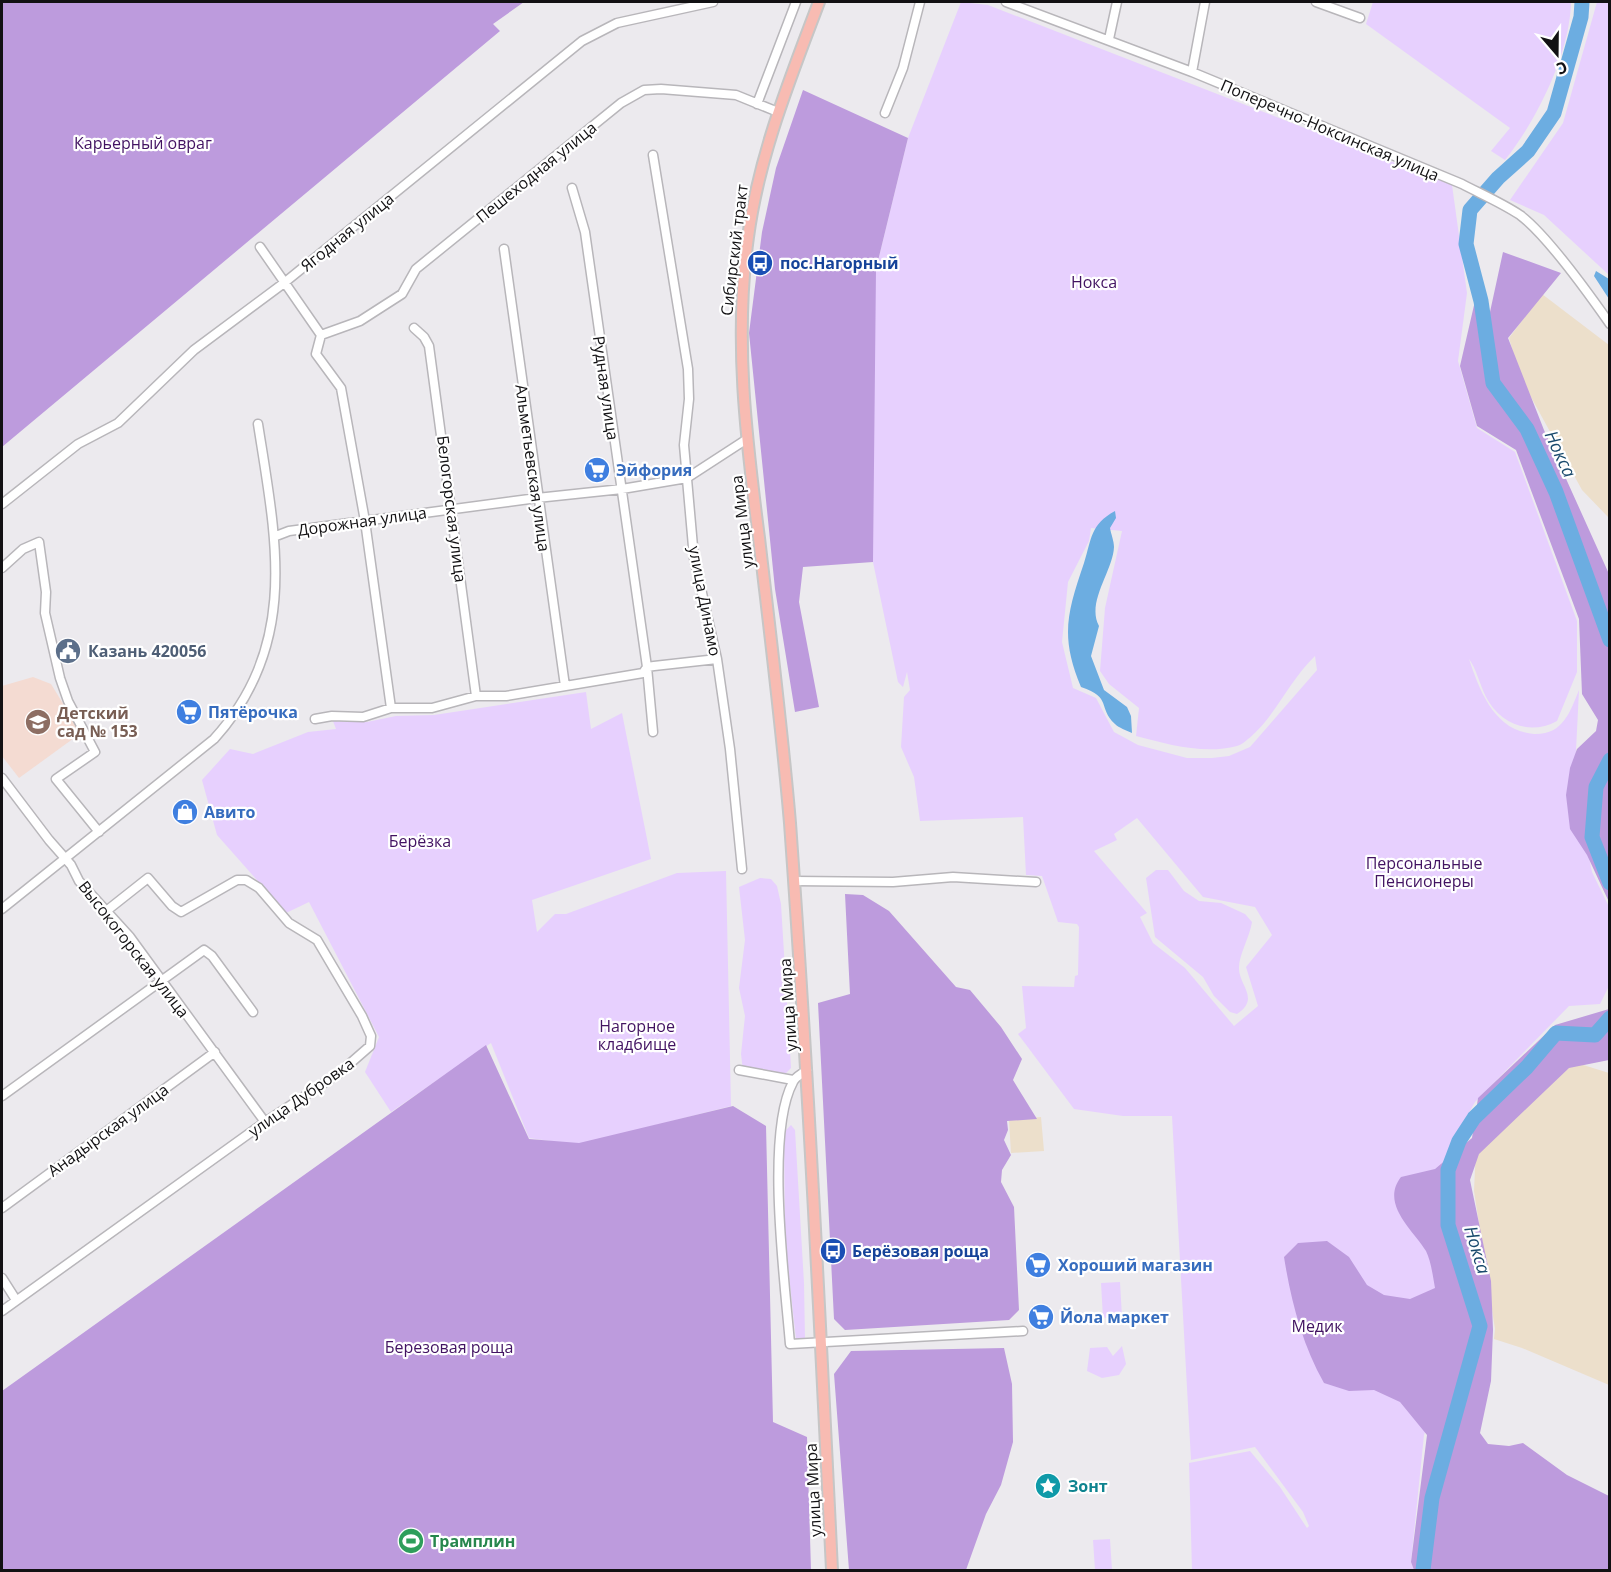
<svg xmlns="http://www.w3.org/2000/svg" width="1611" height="1572" viewBox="0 0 1611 1572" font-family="'Open Sans',sans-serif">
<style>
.industrial{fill:#ecdfcb}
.education{fill:#f4dbd2}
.green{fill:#e7d0fe;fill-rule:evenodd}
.forest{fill:#bd9bdd}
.water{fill:#6cade1}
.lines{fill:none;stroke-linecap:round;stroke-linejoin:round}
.river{stroke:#6cade1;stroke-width:15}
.minor-casing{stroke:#b8b6ba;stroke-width:11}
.major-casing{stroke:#c6c6c6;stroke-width:14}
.minor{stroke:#fff;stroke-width:8}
.major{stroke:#f8bbb2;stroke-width:10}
.labels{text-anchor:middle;stroke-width:4.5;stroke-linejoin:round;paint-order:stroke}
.street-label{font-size:16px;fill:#121113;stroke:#fff}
.park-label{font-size:16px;fill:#421362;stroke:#fff}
.transit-label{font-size:16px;font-weight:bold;fill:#164399;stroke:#fff;text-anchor:start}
.shop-label{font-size:16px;font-weight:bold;fill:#366cbe;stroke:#fff;text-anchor:start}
.service-label{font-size:16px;font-weight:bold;fill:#4e5e75;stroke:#fff;text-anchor:start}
.education-label{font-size:16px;font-weight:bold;fill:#785e54;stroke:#fff;text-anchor:start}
.culture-label{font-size:16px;font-weight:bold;fill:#0d838f;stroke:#fff;text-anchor:start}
.leisure-label{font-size:16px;font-weight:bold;fill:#27864d;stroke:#fff;text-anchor:start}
.water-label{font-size:18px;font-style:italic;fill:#194a6d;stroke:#fff}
</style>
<rect width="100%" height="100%" fill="#eceaee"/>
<path class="industrial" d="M1542,294L1609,345V518L1582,490L1520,377L1509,338Z
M1564,1059L1609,1073V1385L1522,1348L1494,1339L1495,1329L1474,1191L1476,1147Z
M1041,1117L1044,1151L1011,1153L1009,1120Z"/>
<path class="education" d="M33,677L51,684L81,733L19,778L2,756V686Z"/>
<path class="green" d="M961,2L988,5L1452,185L1467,293L1458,361L1477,428L1515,452L1577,621V672L1557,721C1530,736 1500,724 1486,697C1480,685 1476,668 1469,659C1480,692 1495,731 1534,734C1563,735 1570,712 1579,690L1575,771L1582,823L1592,872L1609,907L1610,984L1600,1004L1569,1006L1475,1102L1452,1143L1428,1220L1457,1334L1424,1435L1411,1562L1414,1570H1192L1189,1463L1250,1451L1280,1487L1307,1528L1309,1526L1303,1512L1255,1447L1191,1460L1172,1116H1123L1074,1109L1018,1034L1026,1028L1022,986L1074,987L1075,976L1078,975L1079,927L1077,924L1058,922L1042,876L1026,875L1023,817L920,821L914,777L901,747L904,697L910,690L907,672L903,687L898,682L873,562L869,298L908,138ZM1091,528L1122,531L1105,608L1100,671L1109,684L1139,708L1136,736C1167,744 1204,755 1237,746C1245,744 1259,729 1265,722C1282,701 1295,675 1315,656L1317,670L1250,747L1229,756L1212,758H1187L1138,745L1114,732L1096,698L1073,688L1062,642L1068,582L1089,541ZM1137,818L1203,897L1255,907L1272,935L1246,967L1258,1006L1234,1026L1185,968L1153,943L1140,917L1147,913L1094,851L1117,840L1114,834Z
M1373,2H1571C1570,53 1537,120 1505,160L1491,151L1510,128L1366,24Z
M1597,2H1610L1609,275L1544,215L1510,200L1563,123Z
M586,692L591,729L622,713L651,859L532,900L537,932L555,914H566L677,873L726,871L731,1106L578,1145L529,1138L491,1043L391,1112L365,1072L379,1037L309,902L286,913L217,835L202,780L230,749L253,754L308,732L336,729L333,721L367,722L396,716L434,715Z
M1156,870H1168L1184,891L1199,901L1221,903L1245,914L1252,922C1250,936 1239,955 1239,967C1238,985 1261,998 1237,1014L1230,1012L1214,996L1203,977L1155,937L1146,878Z
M760,878L771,879L777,886L781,904L791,1068L780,1079L746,1075L743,1071L741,1054L745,1016L739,988L745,940L739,887Z
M791,1125L795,1130L804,1283L805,1340L796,1339L785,1240L784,1132Z
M1120,1282L1122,1317L1103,1318L1101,1283Z
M1122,1346L1126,1364L1119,1375L1102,1378L1087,1371L1090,1348L1107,1347L1113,1356Z
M1110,1539L1112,1570H1095L1093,1540Z"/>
<path class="forest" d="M2,2H524L493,24L500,31L2,447Z
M803,90L908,138L876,269L873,562L803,567L799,602L819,707L795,712L775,589L749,333L762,232L776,168Z
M1503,252L1561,273L1508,338L1544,430L1609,574V902L1587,855L1570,829L1566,795L1570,768L1577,749L1596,731L1598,720L1582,694L1579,619L1516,450L1477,426L1460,366L1475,301L1490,312Z
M845,894L863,895L889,911L956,987L970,990L1001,1027L1022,1059L1013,1080L1037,1119L1007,1121L1008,1130L1004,1140L1011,1155L1002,1170L1001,1182L1014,1207L1019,1310L1009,1320L845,1330L834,1319L818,1003L850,994Z
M1609,1009V1060L1569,1068L1479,1154L1470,1180L1491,1281L1493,1330L1491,1381L1480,1433L1488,1444L1509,1446L1523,1443L1567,1475L1609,1496V1570H1414L1411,1562L1427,1435L1400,1402L1374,1390L1349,1391L1324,1383C1302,1344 1291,1301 1284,1257L1298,1243L1327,1241L1349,1257L1367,1285L1384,1295L1410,1299L1435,1288C1433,1277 1431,1261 1426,1251C1413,1230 1380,1204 1401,1177L1435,1169L1472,1138L1478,1098L1555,1025Z
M486,1045L529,1139L579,1143L733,1106L766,1126L773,1422L807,1437L811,1570H2V1391Z
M1004,1348L1012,1384L1013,1442L1001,1485L986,1514L966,1570H849L834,1374L851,1351Z"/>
<path class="water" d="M1596,271L1609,279V299L1594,276Z
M1115,511L1116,518L1110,528C1111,534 1114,541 1114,547C1113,571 1086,602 1099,626L1091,656L1104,690L1127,707L1131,716L1132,733C1126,730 1119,728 1115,724C1097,707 1113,698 1081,687C1060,637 1067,613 1084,563C1092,538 1090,525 1115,511Z"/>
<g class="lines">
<path class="river" d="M1582,2L1581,17L1554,113L1528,151L1498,178L1470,210L1466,244L1481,301L1493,383L1527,429L1556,492L1610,640
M1610,760L1596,787L1592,837L1610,883
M1423,1570L1432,1498L1480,1326L1448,1225V1170L1459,1141L1474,1118L1527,1067L1556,1033L1595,1035L1610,1018"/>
<g class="minor-casing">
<path id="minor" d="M1006,2L1192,72L1462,184C1481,194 1502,203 1520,215C1548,236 1589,294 1610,324
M1316,2L1360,18
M1109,39L1117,2
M1192,72L1205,2
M757,104L796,2
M885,113L903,68L920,2
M653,155L688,369L689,399L684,445L694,558L717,659L730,749L742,869
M572,188L585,232L647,667L653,732
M260,247L321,335L316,354L341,388L365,521L391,708
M504,249L565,686
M414,328L424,337L429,346L476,696
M321,335L360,321L402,294L416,269L621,103L644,90L661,89L736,95L778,112
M2,504L78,444L118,423L194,350L284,283L582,41L617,23L713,2
M276,536L289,531L537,498L622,489L687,478L747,439
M2,568L23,549L39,542L46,592L45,613L60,678L68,701L95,752L56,779L99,832
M315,719L332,716L363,717L391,708H432L476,696H506L643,673L647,667L654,666L717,659
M2,778L49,840L71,865L79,881L130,937L265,1122
M794,881L893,882L953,877L1036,882
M2,909L214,739C300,644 276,539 258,424
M739,1070L793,1080
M807,1070C802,1074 795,1077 793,1082C765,1134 785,1282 790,1344L1023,1331
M2,1096L204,950L212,956L253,1012
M2,1208L215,1052
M2,1278L16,1300
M2,1311L265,1122L338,1074L370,1046L371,1036L362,1016L317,940L289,923L259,888L246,880H237L181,912L172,906L148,878L105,912"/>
</g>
<g class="major-casing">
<path id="major" d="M819,2C790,79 759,155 748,237C734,338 746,438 759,538C770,633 782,728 790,823C808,1072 820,1321 832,1570"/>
</g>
<use href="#minor" class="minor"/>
<use href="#major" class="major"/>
</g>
<defs>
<g id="bus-disc" transform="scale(1.35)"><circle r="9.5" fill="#1a4fb4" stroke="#fff"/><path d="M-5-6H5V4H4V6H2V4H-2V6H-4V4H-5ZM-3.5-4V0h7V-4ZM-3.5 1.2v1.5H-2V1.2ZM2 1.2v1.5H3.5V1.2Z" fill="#fff"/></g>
<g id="supermarket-disc" transform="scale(1.35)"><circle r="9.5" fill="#3f7fe0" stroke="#fff"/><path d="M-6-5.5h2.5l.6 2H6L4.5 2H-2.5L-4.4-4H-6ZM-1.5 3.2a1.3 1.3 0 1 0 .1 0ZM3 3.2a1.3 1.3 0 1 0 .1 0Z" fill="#fff"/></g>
<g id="civic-disc" transform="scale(1.35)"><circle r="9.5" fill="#5c6f8a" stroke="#fff"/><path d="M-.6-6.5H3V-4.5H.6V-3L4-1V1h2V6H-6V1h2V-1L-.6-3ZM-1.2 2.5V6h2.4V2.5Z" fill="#fff"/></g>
<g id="school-disc" transform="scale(1.35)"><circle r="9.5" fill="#8d6e63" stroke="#fff"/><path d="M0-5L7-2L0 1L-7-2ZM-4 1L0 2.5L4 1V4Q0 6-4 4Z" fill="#fff"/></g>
<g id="shop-disc" transform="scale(1.35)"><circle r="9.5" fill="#3f7fe0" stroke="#fff"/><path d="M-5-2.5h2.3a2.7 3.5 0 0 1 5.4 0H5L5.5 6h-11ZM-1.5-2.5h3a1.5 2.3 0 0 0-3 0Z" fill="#fff"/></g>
<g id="sight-disc" transform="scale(1.35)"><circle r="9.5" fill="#0f9aa8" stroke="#fff"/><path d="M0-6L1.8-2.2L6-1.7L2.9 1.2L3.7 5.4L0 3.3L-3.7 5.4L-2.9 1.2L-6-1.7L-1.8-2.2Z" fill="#fff"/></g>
<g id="stadium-disc" transform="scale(1.35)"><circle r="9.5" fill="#2e9e5b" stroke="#fff"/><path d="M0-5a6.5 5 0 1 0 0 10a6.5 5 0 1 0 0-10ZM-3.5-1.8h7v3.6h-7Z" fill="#fff"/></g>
</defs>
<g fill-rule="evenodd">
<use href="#bus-disc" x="760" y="263"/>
<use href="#supermarket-disc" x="597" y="470"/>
<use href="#civic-disc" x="68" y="651"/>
<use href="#supermarket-disc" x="189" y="712"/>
<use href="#school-disc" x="38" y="722"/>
<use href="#shop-disc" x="185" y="812"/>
<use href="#bus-disc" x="833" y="1251"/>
<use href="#supermarket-disc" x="1038" y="1265"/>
<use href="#supermarket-disc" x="1041" y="1317"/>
<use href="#sight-disc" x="1048" y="1486"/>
<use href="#stadium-disc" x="411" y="1541"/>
</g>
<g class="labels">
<g class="street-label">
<text transform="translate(1330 130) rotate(23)" y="6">Поперечно-Ноксинская улица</text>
<text transform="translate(536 172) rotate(-39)" y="6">Пешеходная улица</text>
<text transform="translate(347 232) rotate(-39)" y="6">Ягодная улица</text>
<text transform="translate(734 250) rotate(-83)" y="6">Сибирский тракт</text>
<text transform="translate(606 388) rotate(82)" y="6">Рудная улица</text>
<text transform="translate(533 468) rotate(82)" y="6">Альметьевская улица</text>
<text transform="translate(452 509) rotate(83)" y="6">Белогорская улица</text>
<text transform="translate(362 521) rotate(-8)" y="6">Дорожная улица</text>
<text transform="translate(742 522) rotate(-97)" y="6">улица Мира</text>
<text transform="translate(705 601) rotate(79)" y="6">улица Динамо</text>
<text transform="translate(134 949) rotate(52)" y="6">Высокогорская улица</text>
<text transform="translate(788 1005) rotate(-94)" y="6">улица Мира</text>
<text transform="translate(301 1097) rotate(-35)" y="6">улица Дубровка</text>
<text transform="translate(108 1130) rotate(-36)" y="6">Анадырская улица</text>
<text transform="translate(813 1490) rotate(-93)" y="6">улица Мира</text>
</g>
<g class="park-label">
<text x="143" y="149">Карьерный овраг</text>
<text x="1094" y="288">Нокса</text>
<text x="420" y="847">Берёзка</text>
<text x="1424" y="869">Персональные<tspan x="1424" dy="18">Пенсионеры</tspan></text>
<text x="637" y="1032">Нагорное<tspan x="637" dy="18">кладбище</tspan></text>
<text x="1317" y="1332">Медик</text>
<text x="449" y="1353">Березовая роща</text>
</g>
<g class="transit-label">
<text x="780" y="269">пос.Нагорный</text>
<text x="852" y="1257">Берёзовая роща</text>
</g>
<g class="shop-label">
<text x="616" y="476">Эйфория</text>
<text x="208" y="718">Пятёрочка</text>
<text x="204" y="818">Авито</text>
<text x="1058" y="1271">Хороший магазин</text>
<text x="1060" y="1323">Йола маркет</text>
</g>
<g class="service-label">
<text x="88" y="657">Казань 420056</text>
</g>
<g class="education-label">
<text x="57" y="719">Детский<tspan x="57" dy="18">сад № 153</tspan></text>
</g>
<g class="culture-label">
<text x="1068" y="1492">Зонт</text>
</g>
<g class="leisure-label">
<text x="430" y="1547">Трамплин</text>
</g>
<g class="water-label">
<text transform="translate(1560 454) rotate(65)" y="6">Нокса</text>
<text transform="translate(1477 1250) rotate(73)" y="6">Нокса</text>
</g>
</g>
<rect width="1611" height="1572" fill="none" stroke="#121113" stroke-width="6"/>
<g transform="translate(1557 54) rotate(160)" stroke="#ffffff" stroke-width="4.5" paint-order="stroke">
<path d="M0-4.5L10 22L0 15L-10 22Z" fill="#121113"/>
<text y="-9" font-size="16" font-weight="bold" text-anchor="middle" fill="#121113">С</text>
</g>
</svg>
